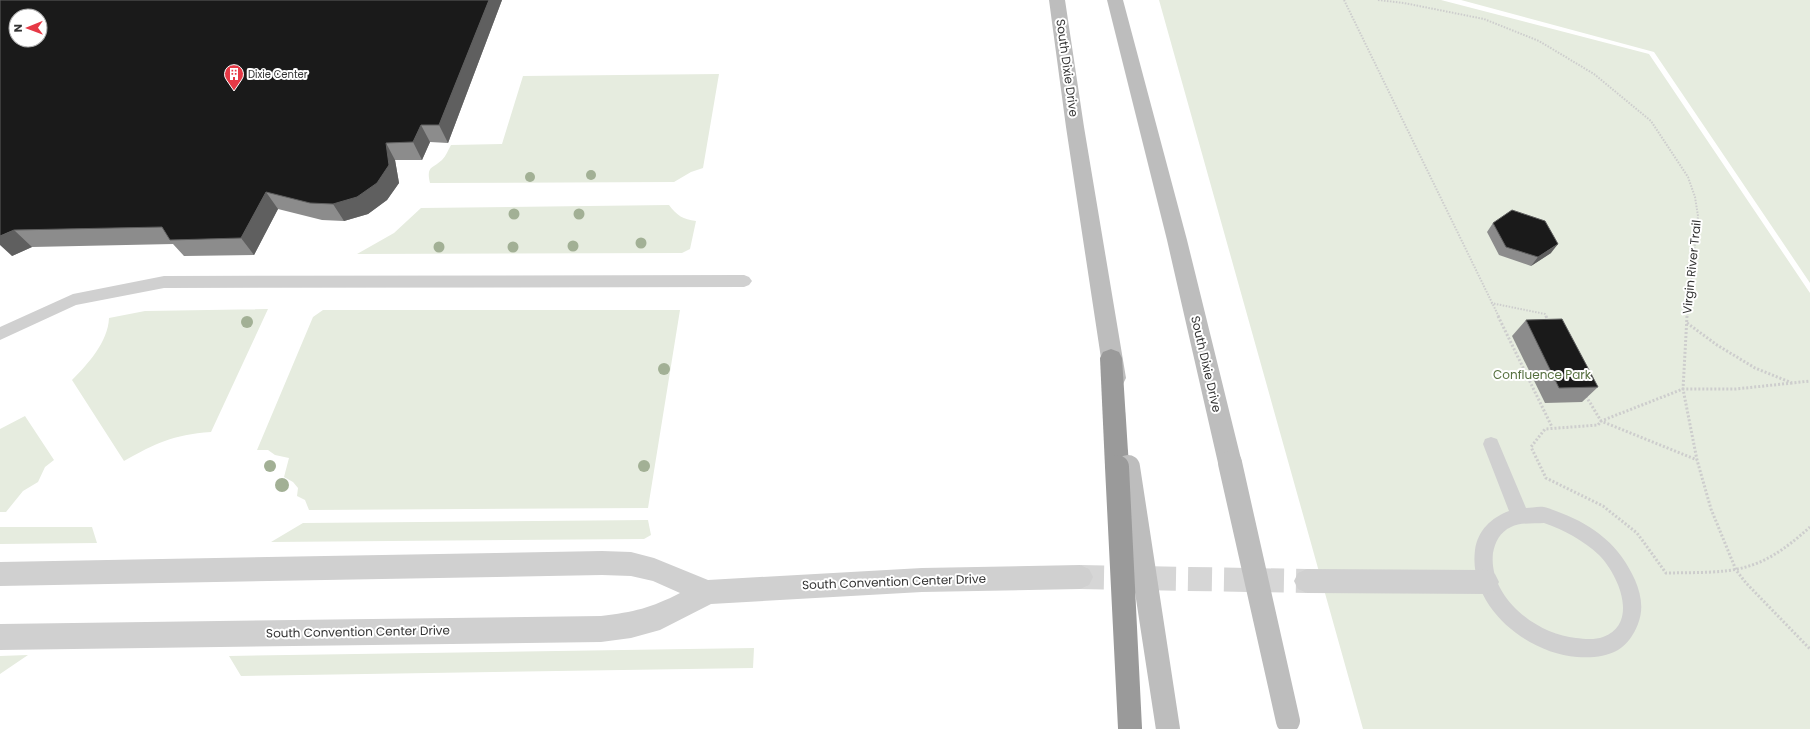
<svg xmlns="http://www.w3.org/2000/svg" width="1810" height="729" viewBox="0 0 1810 729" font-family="Poppins,sans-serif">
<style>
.green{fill:#e6ecdf}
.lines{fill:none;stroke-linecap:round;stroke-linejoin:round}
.street-tunnel{stroke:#d6d6d6;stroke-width:24;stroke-dasharray:24 12;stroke-linecap:butt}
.path-far1{stroke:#cdcdcd;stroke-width:2;stroke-dasharray:1.5 1.5;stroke-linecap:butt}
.path{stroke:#cdcdcd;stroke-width:3;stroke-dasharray:2 2;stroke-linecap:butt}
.lane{fill:#d0d0d0;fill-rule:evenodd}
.street{fill:#d0d0d0;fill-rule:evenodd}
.secondary{fill:#bdbdbd;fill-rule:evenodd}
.highway{fill:#9a9a9a;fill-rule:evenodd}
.secondary-bridge{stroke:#bdbdbd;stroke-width:24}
.highway-bridge{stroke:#9a9a9a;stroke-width:24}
.tree{fill:#a2b095}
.wall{fill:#8c8c8c}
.shaded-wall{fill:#5f5f5f}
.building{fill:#1a1a1a;stroke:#5f5f5f;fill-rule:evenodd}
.labels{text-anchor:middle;stroke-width:4;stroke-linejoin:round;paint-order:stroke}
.far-poi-label{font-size:10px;fill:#333;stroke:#fff;text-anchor:start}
.street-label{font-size:12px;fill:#333;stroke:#fff}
.park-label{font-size:12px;fill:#56703f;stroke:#fff}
</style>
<rect width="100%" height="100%" fill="#fff"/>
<path class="green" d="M1159,0H1441L1649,54L1810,293V729H1363Z
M1461,0H1810V283L1654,52Z
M719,74L703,168L691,172L674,182L430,183C426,166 432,169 442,160C446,156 448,150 451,145L502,144L523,76Z
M669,205C677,216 683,219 696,221L690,249L682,253L357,254L394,233L421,208Z
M268,309L211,432C172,435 156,443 124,461L72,380C88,364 108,342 109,318L145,311Z
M323,310H680L648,508L309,510L305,500L297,496L298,488L293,482L284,477L289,458L275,455L268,450H257L313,317Z
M25,416L54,460L45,467L38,482L23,491L6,512H0V429Z
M648,520L651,535L644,539L271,542L303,523Z
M0,527H92L97,543L0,544Z
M754,648L753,668L241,676L229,656Z
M28,655L0,674V656Z"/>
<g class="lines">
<path class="street-tunnel" d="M1080,577L1307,581"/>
<path class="path-far1" d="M1344,0L1499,317
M1378,0L1404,3L1484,19L1539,41L1594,74L1651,121L1688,177L1695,197L1698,216L1687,317
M1491,303L1545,314L1546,317"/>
<path class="path" d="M1498,316L1552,427
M1546,316L1548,321
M1687,316L1683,389L1697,460L1711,509L1736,570L1746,583L1810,649
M1687,323L1717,345L1755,368L1792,383L1810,381
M1792,383L1736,389H1683L1601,421L1598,425L1545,429L1531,447L1546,478L1603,506L1637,533L1666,573C1734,572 1757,575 1810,527
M1586,396L1601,421L1697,460"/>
<path class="lane" d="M744,275L749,277L752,281L749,285L744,287L164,288L76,305L0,340V327L73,294L164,276Z
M1491,437L1497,439L1526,508C1531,508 1538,506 1544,507C1549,508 1556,511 1561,513C1595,526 1620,546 1635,580C1641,594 1644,609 1638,624C1634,634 1628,644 1618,650C1605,657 1592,658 1577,657C1526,653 1468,606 1475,550C1478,530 1491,518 1509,511L1483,444L1485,439ZM1544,523C1564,530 1583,540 1599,555C1618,574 1640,623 1603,637C1595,640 1584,639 1576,638C1536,634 1488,597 1493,553C1495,542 1500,532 1511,527C1520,522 1534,524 1544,523Z"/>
<path class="street" d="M602,551L631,552L654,558L708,580L922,568L1080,565L1089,569L1093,577L1089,585L1080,589L922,592L711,604L660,630L631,638L601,642L0,650V624L601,616C634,612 651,608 680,593L653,581L631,576L602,575L0,586V562Z
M1307,569L1486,570L1495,574L1499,582L1495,590L1486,594L1307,593L1298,589L1294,581L1298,573Z"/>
<path class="secondary" d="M1049,0H1065L1084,127L1126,378L1123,384L1115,387L1107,384L1104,378L1066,127Z
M1107,0H1123L1187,240L1242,463L1238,470L1230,473L1222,470L1218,463L1167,240Z"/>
<path class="highway" d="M1111,349L1119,352L1122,358L1129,467L1125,474L1117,477L1109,474L1105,467L1100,358L1103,352Z"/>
<path class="secondary-bridge" d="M1230,463L1288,721
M1128,467L1168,729"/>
<path class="highway-bridge" d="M1117,467L1130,728"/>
</g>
<g class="tree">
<circle cx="591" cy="175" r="5"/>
<circle cx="530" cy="177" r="5"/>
<circle cx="514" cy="214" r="5.5"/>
<circle cx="579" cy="214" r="5.5"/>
<circle cx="641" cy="243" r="5.5"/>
<circle cx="573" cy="246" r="5.5"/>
<circle cx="439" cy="247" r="5.5"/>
<circle cx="513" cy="247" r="5.5"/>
<circle cx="247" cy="322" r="6"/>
<circle cx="664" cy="369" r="6"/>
<circle cx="270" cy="466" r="6"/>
<circle cx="644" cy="466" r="6"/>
<circle cx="282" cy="485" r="7"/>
</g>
<path class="wall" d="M0,0H502L448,143L430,142L422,160H395L399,183L387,200L368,214L344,221L322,220L278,209L254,255L184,256L173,244L32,247L12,256Z
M1493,223L1551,253L1531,266L1499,255L1487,232Z
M1526,320L1598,387L1582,402L1545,403L1512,336Z"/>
<path class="shaded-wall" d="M489,0H502L448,143L439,125Z
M421,125L430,142L422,160L413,142Z
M386,143L395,160L399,183L387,200L368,214L344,221L333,204Z
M266,192L278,209L254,255L241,238Z
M14,230L32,247L12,256L0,245V236Z
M1558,244L1551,253L1531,266L1538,257Z"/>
<path class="building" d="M0,0H489L439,125H421L413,142L386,143L389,165L377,183L357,197L333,204L310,203L266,192L241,238L170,240L162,227L14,230L0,236ZM16,16H40V40H16Z
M1512,210L1545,221L1558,244L1538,257L1506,247L1493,223Z
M1562,319L1598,387L1559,388L1526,320Z"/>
<defs>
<g id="building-pin" transform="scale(1)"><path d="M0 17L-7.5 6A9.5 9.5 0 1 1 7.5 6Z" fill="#e63946" stroke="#fff"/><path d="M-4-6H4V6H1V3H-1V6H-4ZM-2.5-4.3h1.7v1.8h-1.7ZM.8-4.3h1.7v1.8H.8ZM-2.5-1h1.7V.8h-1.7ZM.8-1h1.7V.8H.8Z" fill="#fff"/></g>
</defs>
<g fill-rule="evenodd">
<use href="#building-pin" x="234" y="74"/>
</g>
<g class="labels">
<g class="far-poi-label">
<text x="248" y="78">Dixie Center</text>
</g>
<g class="street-label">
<text transform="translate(1067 68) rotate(82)" y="4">South Dixie Drive</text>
<text transform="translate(1692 267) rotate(-84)" y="4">Virgin River Trail</text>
<text transform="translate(1206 364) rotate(77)" y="4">South Dixie Drive</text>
<text transform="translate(894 582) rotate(-2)" y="4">South Convention Center Drive</text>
<text transform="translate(358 632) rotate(-1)" y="4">South Convention Center Drive</text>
</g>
<g class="park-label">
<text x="1542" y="379">Confluence Park</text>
</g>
</g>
<g transform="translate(28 28) rotate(269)"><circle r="19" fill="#ffffff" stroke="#adadad"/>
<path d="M0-3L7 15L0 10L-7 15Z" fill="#e63946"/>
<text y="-6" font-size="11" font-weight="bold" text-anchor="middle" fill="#333333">N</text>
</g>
</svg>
